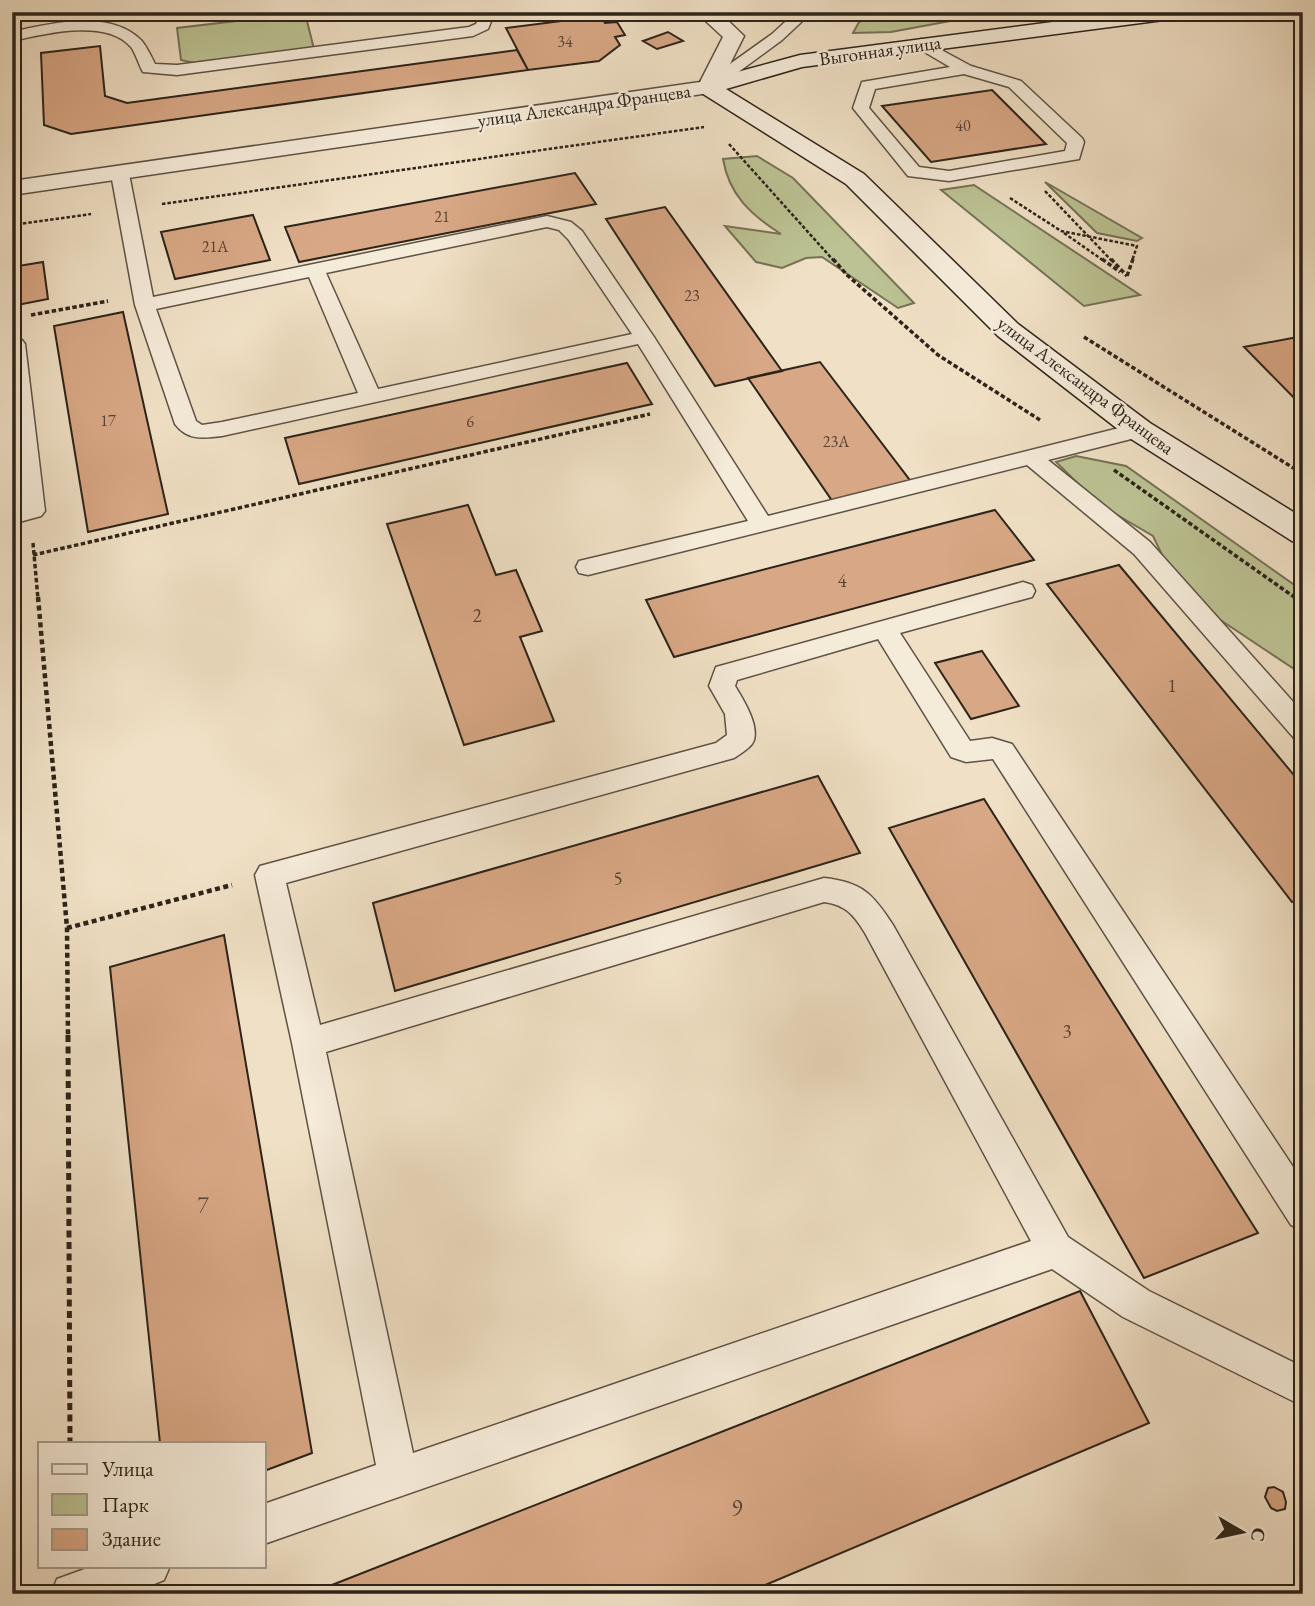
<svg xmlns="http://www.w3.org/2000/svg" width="1315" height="1606" viewBox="0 0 1315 1606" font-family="'EB Garamond',serif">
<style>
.green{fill:#bcc293;stroke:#747256;stroke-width:2}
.building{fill:#d8a785;stroke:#2c231a;stroke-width:2}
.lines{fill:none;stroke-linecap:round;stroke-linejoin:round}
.lane-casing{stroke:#5d5245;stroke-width:3}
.street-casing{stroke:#5d5245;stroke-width:3}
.secondary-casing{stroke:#2c231a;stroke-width:3}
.path-far3{stroke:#2c231a;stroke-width:2.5;stroke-dasharray:3.5 2;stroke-linecap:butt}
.path-far2{stroke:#2c231a;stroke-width:3.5;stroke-dasharray:4.5 2.5;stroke-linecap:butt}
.path-far1{stroke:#2c231a;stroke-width:4.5;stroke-dasharray:5 3.5;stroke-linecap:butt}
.path{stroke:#2c231a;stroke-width:5;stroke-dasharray:7 4.5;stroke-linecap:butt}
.lane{fill:#f5ebd9;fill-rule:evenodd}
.street{fill:#f5ebd9;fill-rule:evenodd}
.secondary{fill:#f5ebd9;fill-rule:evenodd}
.labels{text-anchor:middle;stroke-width:5;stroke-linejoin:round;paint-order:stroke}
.far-number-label{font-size:16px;fill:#574435}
.far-street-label{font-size:19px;fill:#2c231a;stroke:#f5ebd9}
.number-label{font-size:19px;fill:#574435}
.near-number-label{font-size:23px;fill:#574435}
</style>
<rect width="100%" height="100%" fill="#f0e0c5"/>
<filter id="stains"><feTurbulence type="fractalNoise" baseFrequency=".00286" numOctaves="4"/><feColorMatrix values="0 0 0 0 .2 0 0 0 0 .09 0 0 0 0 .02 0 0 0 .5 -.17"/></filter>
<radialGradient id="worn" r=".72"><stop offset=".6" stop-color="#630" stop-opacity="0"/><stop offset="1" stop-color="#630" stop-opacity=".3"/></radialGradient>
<path class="green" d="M882,12L1005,14L1010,16L1008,20L961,19L891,32L853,33L859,22Z
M305,13L314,49L194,63L181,60L177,28Z
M757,156L793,178L914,303L898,308L822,257L806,258L782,268L756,262L725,226L781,234C751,215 729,195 723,159Z
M1045,182L1142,238L1137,241L1097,233Z
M974,185L1140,295L1084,306L941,190Z
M1076,456L1126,466L1303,591V675L1219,619L1164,559L1153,536L1100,505L1056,462Z"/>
<path class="building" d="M601,16L605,23L617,22L625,35L615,37L620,45L599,61L528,70L506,28Z
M668,32L683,41L657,49L643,41Z
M100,46L105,96L127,103L517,50L528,70L71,134L44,125L41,53Z
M992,90L1046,144L931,162L882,106Z
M575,173L596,204L299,262L285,227Z
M665,207L782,371L715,386L606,219Z
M253,215L270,260L175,279L161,232Z
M43,262L48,299L12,306V267Z
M123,312L168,514L88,532L54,326Z
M1303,336V407L1244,347Z
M820,362L912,483L833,502L748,378Z
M627,363L652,404L299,484L285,438Z
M468,505L496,575L516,570L542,631L520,637L554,721L464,745L387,524Z
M995,510L1034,560L674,657L646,600Z
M1119,565L1303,786V898L1292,902L1047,584Z
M982,651L1019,706L971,719L935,663Z
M818,776L860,853L395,991L373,903Z
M984,799L1258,1233L1144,1278L889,828Z
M224,935L312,1453L264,1471V1443H160L110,967Z
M1080,1291L1149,1423L744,1594H309Z
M1274,1487L1283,1492L1286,1502L1285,1509L1277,1511L1271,1508L1265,1497L1268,1488Z"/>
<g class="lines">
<g class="lane-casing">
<path id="lane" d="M474,12H489L492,19L488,29L473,36L177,75L143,72C139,65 136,54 131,47C106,18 44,34 12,41V32C50,23 110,9 141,40C147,47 151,56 155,64L177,65L469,27L476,24L478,19Z
M796,12H812L782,40L714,90H702L700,87L702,84L772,34Z
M921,39L971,66L1021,81L1082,138L1084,142L1079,159L949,181L908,176L853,108L862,82L950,67L916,47L913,44ZM964,74L1009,87L1067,143L1065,151L949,171L919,167L869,108L875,89Z
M120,169L129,174L153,297L547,216L571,222L582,231L654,337L768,516L1139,423L1147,425L1150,430L1147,435L1048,460L1150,542L1303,713V741L1294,738L1134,554L1027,465L588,575L579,573L576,567L579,561L748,521L638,344L222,436C203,438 188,441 175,424L135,305L111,174ZM547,227L559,230L568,239L632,334L378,389L326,273ZM309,277L358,393L222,422L202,425L196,421L156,309Z
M12,337L22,340L25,344L45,511L41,516L12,524V508L21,506L12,419Z
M1023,582L1032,585L1035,591L1032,597L900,633L970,741L992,738L1012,744L1303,1182V1230L1291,1225L993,759L966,762L951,757L878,639L737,680L735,686C743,699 762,729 752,744C747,750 740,754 734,758L286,883L320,1025L824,878C862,882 873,894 893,925L1068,1237L1149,1291L1303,1367V1406L1123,1317L1052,1269L264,1544V1504L376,1465L292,1043L255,875L260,866L716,743L727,735L725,714L709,686L716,667ZM824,902C846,905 854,915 865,933L1031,1241L413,1453L326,1052Z
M93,1566H170L164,1580L130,1594H51L57,1579Z"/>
</g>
<g class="street-casing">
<path id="street" d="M696,12H719L744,36L716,92L12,195V181L700,82L723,37Z"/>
</g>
<g class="secondary-casing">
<path id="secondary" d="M1130,12H1189L1179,18L802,67L726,89L864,174L1018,324L1150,423L1303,518V544L1292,541L1128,437L998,336L846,184L700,92L697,87L700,82L800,55Z"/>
</g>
<path class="path-far3" d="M729,144L834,261
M1045,191L1112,261
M1010,198L1061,231L1137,246L1132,261
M162,204L704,127
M12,225L91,214
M1064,233L1104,261"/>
<path class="path-far2" d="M833,259L847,275L938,355L1040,420
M1102,259L1120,272
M1111,259L1127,276
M1127,276L1133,259
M31,315L108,301
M1084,337L1303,474
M1114,470L1297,599
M33,543L38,599
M33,555L650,414"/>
<path class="path-far1" d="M38,597L67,928L68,1037
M1294,597L1303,603
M67,928L232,885"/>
<path class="path" d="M68,1035L70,1443"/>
<use href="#lane" class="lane"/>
<use href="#street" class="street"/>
<use href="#secondary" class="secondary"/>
</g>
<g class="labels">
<g class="far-number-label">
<text x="565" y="47">34</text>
<text x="963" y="131">40</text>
<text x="442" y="222">21</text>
<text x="215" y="252">21А</text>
<text x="692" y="301">23</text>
<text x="108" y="426">17</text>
<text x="470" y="427">6</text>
<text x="836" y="447">23А</text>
</g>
<g class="far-street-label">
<text transform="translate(880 50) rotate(-8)" y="7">Выгонная улица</text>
<text transform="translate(584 105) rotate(-8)" y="7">улица Александра Францева</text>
<text transform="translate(1086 385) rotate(37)" y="7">улица Александра Францева</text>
</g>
<g class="number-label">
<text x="842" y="587">4</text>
<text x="477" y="622">2</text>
<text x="1172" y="692">1</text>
<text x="618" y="885">5</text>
<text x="1067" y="1038">3</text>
</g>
<g class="near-number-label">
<text x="203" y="1213">7</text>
<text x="737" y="1516">9</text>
</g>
</g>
<rect width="1315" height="1606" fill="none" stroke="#f0e0c5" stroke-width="42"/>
<rect x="14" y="14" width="1287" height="1578" fill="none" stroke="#2c231a" stroke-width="3.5"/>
<rect x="21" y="21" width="1273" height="1564" fill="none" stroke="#2c231a" stroke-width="2"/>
<rect x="38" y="1442" width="228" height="126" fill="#f5ebd9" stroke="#a59b8d" stroke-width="2"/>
<rect x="52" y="1464" width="35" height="10" fill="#f5ebd9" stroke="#a59b8d" stroke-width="2"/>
<text x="102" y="1476" font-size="21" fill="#2c231a">Улица</text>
<rect x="52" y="1494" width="35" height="21" fill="#bcc293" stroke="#a59b8d" stroke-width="2"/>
<text x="102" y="1512" font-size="21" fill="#2c231a">Парк</text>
<rect x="52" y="1529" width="35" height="21" fill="#d8a785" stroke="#a59b8d" stroke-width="2"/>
<text x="102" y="1546" font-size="21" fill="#2c231a">Здание</text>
<g transform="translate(1242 1532) rotate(99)" stroke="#f5ebd9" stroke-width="5" paint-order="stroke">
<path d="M0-5L12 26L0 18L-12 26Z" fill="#2c231a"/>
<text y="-10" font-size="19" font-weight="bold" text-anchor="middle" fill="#2c231a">С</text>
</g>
<rect width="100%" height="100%" filter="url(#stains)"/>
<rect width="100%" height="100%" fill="url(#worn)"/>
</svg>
